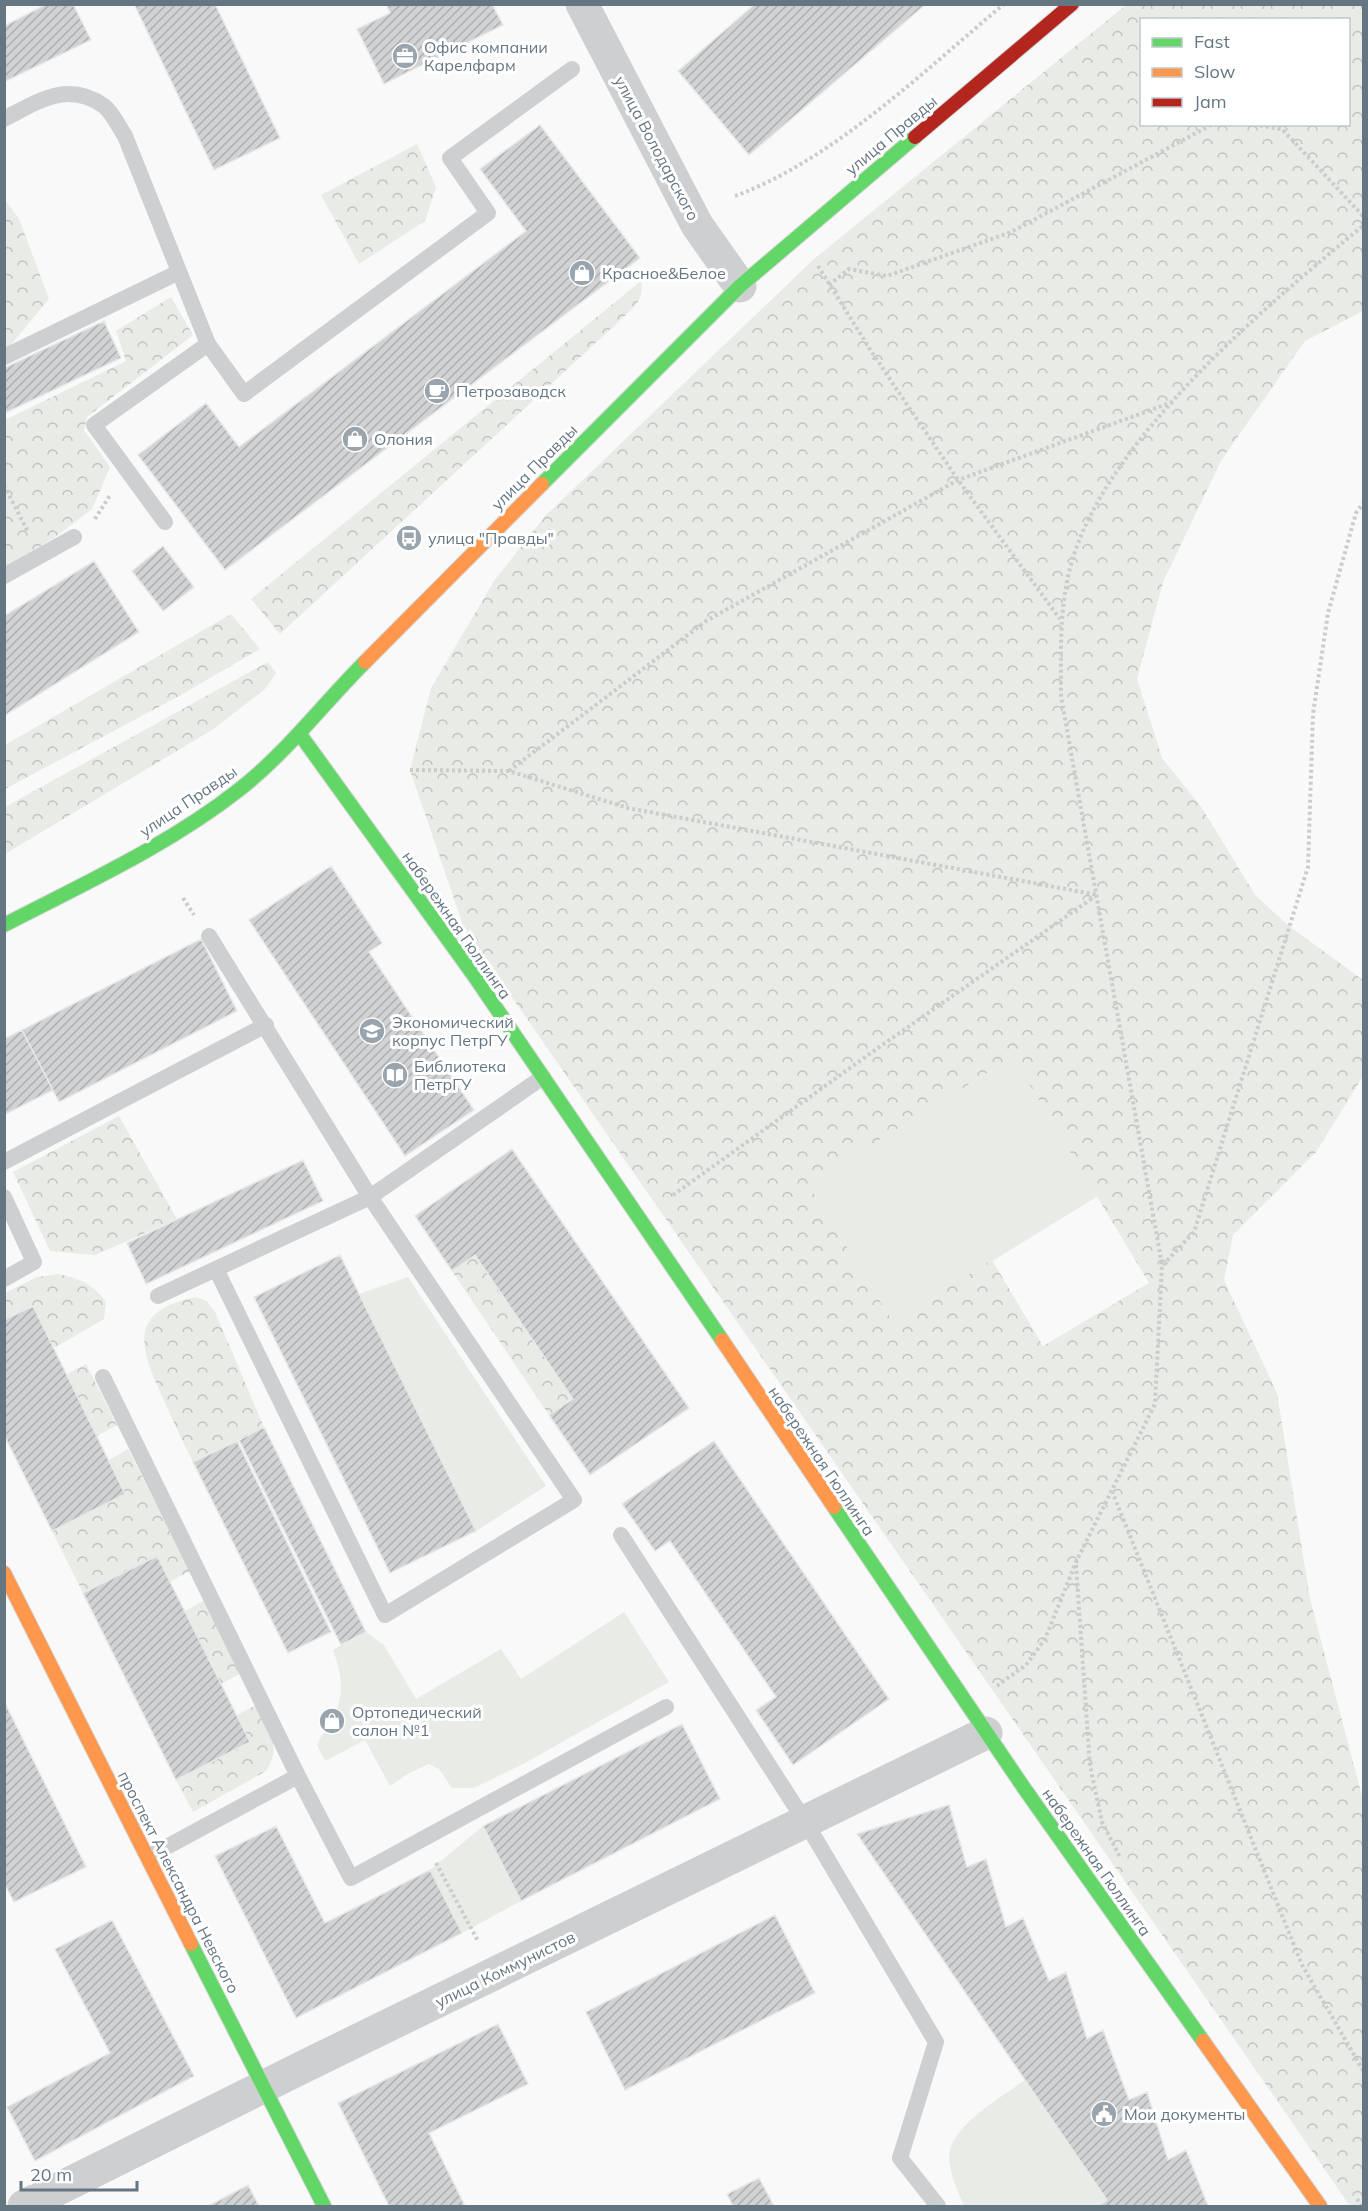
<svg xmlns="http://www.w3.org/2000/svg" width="1368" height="2211" viewBox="0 0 1368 2211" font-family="Mulish,sans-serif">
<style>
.grass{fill:#e8ebe6}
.forest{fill:url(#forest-crowns);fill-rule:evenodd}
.building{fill:url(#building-hatch);stroke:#e8e8e8;stroke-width:1.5}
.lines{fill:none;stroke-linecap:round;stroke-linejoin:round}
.fast-casing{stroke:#d5d6d7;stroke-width:16}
.slow-casing{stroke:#d5d6d7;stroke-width:16}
.jam-casing{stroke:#d5d6d7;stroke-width:16}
.path{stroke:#cbcccd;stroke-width:4;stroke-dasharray:3 3;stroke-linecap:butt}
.lane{stroke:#cecfd0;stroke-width:16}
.street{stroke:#cecfd0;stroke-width:33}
.fast{stroke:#63d668;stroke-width:14}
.slow{stroke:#ff974d;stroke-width:14}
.jam{stroke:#b3261e;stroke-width:14}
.labels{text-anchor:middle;stroke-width:6;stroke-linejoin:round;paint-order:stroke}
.poi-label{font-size:16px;fill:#657683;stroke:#fff;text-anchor:start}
.street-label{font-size:16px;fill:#657683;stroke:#fff}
</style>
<defs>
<pattern id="forest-crowns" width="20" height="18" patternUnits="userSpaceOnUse" patternTransform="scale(1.5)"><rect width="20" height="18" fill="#e8ebe6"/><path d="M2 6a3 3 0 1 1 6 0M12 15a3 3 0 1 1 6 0" fill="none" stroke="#c0c3c0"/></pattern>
<pattern id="building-hatch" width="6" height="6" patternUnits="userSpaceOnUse" patternTransform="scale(1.5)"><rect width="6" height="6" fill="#d0d2d3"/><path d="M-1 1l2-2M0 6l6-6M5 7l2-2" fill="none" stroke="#acafb1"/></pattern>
</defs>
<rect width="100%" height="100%" fill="#f9f9f9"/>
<path class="grass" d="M1013,1057L1098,1196L893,1322L808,1184Z
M408,1277L546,1486L476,1531L359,1294Z
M624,1612L669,1682L525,1763L474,1788H452L439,1769L429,1764L409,1773L390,1786L365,1740L325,1761L317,1745C321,1735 327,1729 332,1720C345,1697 342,1674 333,1650L366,1632L384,1645L416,1699L501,1649L521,1679Z
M483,1826L521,1901L462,1933L430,1870Z
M1025,2080L1107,2200L1098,2206H964L963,2204C957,2188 946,2167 950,2150C956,2123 1003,2096 1025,2080Z"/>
<path class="forest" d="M1126,5H1363V311L1305,341L1222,459L1163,582L1137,679L1162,758L1202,808L1255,895L1289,926L1363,980V1076L1316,1152L1233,1235L1224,1280L1277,1393L1310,1599L1363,1800V2206H1350L464,928L410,770L431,688L494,581L545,516L814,259ZM1142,20H1348V124H1142ZM1013,1057L1149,1283L1043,1346L992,1260L893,1322L808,1184Z
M417,144L436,187L425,221L359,264L321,195Z
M5,200L19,219L49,299L5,352Z
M641,281C644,297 638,303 627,314L280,634L251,599Z
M171,297L193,335L87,417L84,430L110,467L92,509L54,538L5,568L4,416L7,419L126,361L116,331Z
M231,614L260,649L181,695L5,789V745Z
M268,662L276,673L265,689L212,730L5,854V807Z
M119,1116L177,1219L95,1255L50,1251L13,1172Z
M475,1255L573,1399L549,1415L452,1271Z
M59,1274C80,1279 93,1284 106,1302L104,1319L54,1348L33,1306L5,1320V1293L37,1277Z
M196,1297L207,1301L215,1312L264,1427L193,1462C182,1441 172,1418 162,1396C139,1346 128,1311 196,1297Z
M86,1364L117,1425L97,1436L67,1374Z
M128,1449L190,1571L170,1582L156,1556L83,1593L52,1531L125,1494L109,1460Z
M205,1600L241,1673L221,1684L185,1611Z
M256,1705C268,1730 283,1745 266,1771L193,1812L176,1780L250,1742L237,1715Z"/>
<path class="building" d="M47,4H73L91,40L4,82V26Z
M134,4H215L280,138L214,170Z
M386,4H492L503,25L384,84L357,29L390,13Z
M755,4H926L749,155L678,71Z
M540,125L640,258L225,570L138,455L206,403L239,447L526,231L480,169Z
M104,321L121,358L5,413L4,368Z
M163,546L194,587L163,611L132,571Z
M94,561L139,632L4,716V616Z
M331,866L382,943L369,952L474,1110L405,1156L249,920Z
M201,939L237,1011L59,1102L22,1030Z
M22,1030L53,1090L4,1115V1039Z
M512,1149L689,1408L590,1475L549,1415L573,1399L475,1255L452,1271L415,1216Z
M303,1160L323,1201L146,1284L127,1243Z
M340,1255L476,1531L390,1573L254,1297Z
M33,1306L125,1494L52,1531L4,1435V1320Z
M264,1427L366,1632L341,1645L239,1440Z
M237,1441L331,1632L288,1653L193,1462Z
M714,1441L889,1699L793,1765L756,1710L776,1697L670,1541L655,1551L622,1504Z
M157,1556L250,1742L176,1780L83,1593Z
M4,1701L86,1867L14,1902L4,1883Z
M682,1724L720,1799L521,1901L483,1826Z
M949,1805L967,1867L986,1859L1006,1927L1023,1918L1049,1981L1066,1972L1087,2039L1103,2030L1129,2100L1147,2092L1168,2160L1186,2150L1208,2206H1098L1107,2200L857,1834Z
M276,1826L325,1923L430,1870L462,1933L296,2018L215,1856Z
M775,1915L815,1993L625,2090L586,2012Z
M112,1920L194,2076L35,2161L7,2107L110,2053L55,1949Z
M498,2024L528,2084L429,2133L465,2206H389L338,2103Z
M759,2178L774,2206H733L727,2194Z
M248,2185L259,2206H208Z"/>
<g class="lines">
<g class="fast-casing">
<path id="fast" d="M542,484L740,286L915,137
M299,733L475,977L722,1340
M4,925C85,883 169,845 240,789C287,752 323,704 365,662
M834,1507L1024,1788L1203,2041
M191,1944L324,2206"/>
</g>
<g class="slow-casing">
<path id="slow" d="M365,662L542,484
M722,1340L834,1507
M4,1573L191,1944
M1203,2041L1320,2206"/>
</g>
<g class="jam-casing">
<path id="jam" d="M915,137L1072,4"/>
</g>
<path class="path" d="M1248,124L1282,129L1364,217
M735,196C833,160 924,71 1004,4
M818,266L873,354L958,480L1060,619
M829,285L849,269L887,276L1011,232L1213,124
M4,485L28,532
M95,519L110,495
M410,770L509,771L628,808L1098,895
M509,771L706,621L958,480L1173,402
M183,898L194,915
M673,1195L868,1055L1097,895
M1163,1265L1194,1232L1308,867L1313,714L1328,613L1356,513L1364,502
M1112,1491L1302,1965L1364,2072
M1076,1565L1090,1766L1102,1822L1120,1857
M997,1686L1026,1665L1045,1639L1076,1562L1155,1404L1162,1265L1061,696C1061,650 1059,606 1072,561C1108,438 1267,305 1364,225
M436,1863L478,1941
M1357,2199L1363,2206"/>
<path class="lane" d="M4,119C37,102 67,80 104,106C112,112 119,127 125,136L208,344
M4,357L179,272
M165,522L94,425L208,344L244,394L488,213L450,158L572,69
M4,576L74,537
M209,936L370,1197L574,1500L385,1615L216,1269
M4,1162L266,1025
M4,1197L34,1262L4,1279
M158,1296L370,1197L543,1077
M103,1377L298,1776L148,1857
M621,1535L806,1823L936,2042L900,2158L938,2206
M298,1776L351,1878L666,1707"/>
<path class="street" d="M582,4L697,225L740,286
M24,2206L303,2067L986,1733"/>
<use href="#fast" class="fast"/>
<use href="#slow" class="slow"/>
<use href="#jam" class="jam"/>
</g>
<defs>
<g id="office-disc" transform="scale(1.35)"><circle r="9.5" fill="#99a4ac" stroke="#fff"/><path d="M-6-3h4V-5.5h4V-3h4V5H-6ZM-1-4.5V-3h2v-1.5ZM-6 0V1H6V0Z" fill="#fff"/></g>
<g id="shop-disc" transform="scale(1.35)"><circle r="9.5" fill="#99a4ac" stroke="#fff"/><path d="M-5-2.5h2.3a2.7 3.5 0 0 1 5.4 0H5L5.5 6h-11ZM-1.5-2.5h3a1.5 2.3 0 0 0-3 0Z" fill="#fff"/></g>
<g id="cafe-disc" transform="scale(1.35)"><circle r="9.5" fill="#99a4ac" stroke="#fff"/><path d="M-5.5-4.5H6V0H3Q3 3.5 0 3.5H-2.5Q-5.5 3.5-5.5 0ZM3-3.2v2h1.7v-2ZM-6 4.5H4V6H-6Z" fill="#fff"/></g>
<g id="bus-disc" transform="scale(1.35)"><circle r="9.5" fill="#99a4ac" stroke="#fff"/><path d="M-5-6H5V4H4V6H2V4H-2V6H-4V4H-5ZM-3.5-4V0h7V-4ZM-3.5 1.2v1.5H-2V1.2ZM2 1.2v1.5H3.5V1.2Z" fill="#fff"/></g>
<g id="university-disc" transform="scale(1.35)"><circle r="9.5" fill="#99a4ac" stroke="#fff"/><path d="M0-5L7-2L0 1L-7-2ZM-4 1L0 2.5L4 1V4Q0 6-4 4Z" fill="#fff"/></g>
<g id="library-disc" transform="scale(1.35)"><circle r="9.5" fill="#99a4ac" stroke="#fff"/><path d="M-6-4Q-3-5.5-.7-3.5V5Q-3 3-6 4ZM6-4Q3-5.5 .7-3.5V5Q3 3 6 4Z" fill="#fff"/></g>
<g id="civic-disc" transform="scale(1.35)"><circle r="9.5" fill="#99a4ac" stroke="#fff"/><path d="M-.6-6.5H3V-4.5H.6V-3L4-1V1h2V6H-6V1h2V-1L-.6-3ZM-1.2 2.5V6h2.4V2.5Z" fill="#fff"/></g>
</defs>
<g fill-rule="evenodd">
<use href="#office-disc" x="405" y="56"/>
<use href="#shop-disc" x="582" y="273"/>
<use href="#cafe-disc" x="437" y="391"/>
<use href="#shop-disc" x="355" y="439"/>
<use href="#bus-disc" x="409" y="538"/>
<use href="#university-disc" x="372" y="1031"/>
<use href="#library-disc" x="395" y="1075"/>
<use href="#shop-disc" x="332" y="1721"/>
<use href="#civic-disc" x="1104" y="2114"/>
</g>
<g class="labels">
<g class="poi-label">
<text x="424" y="53">Офис компании<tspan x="424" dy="18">Карелфарм</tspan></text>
<text x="602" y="279">Красное&amp;Белое</text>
<text x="456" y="397">Петрозаводск</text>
<text x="374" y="445">Олония</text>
<text x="428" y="544">улица "Правды"</text>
<text x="392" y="1028">Экономический<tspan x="392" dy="18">корпус ПетрГУ</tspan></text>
<text x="414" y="1072">Библиотека<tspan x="414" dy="18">ПетрГУ</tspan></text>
<text x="352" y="1718">Ортопедический<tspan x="352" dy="18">салон №1</tspan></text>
<text x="1124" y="2120">Мои документы</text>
</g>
<g class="street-label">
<text transform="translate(891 135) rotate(-40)" y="6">улица Правды</text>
<text transform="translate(657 148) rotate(62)" y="6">улица Володарского</text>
<text transform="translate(534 467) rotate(-45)" y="6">улица Правды</text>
<text transform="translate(188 801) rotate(-34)" y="6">улица Правды</text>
<text transform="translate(457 925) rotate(55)" y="6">набережная Гюллинга</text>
<text transform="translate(822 1461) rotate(56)" y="6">набережная Гюллинга</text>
<text transform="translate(1097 1862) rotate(55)" y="6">набережная Гюллинга</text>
<text transform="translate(179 1882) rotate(63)" y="6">проспект Александра Невского</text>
<text transform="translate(505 1969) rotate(-26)" y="6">улица Коммунистов</text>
</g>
</g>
<rect width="1368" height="2211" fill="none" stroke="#657683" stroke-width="12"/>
<rect x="1140" y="18" width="210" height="108" fill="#ffffff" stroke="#c1c8cd" stroke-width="1.5"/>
<rect x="1152" y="38" width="30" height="9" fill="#63d668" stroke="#c1c8cd" stroke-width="1.5"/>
<text x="1194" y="48" font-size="18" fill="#657683">Fast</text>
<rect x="1152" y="68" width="30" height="9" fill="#ff974d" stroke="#c1c8cd" stroke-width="1.5"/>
<text x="1194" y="78" font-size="18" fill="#657683">Slow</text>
<rect x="1152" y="98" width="30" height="9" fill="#b3261e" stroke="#c1c8cd" stroke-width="1.5"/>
<text x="1194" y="108" font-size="18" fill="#657683">Jam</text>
<path d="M21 2181v9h116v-9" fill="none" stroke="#657683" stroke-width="3"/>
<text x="30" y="2181" font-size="18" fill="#657683" stroke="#ffffff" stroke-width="4.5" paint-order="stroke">20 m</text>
</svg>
